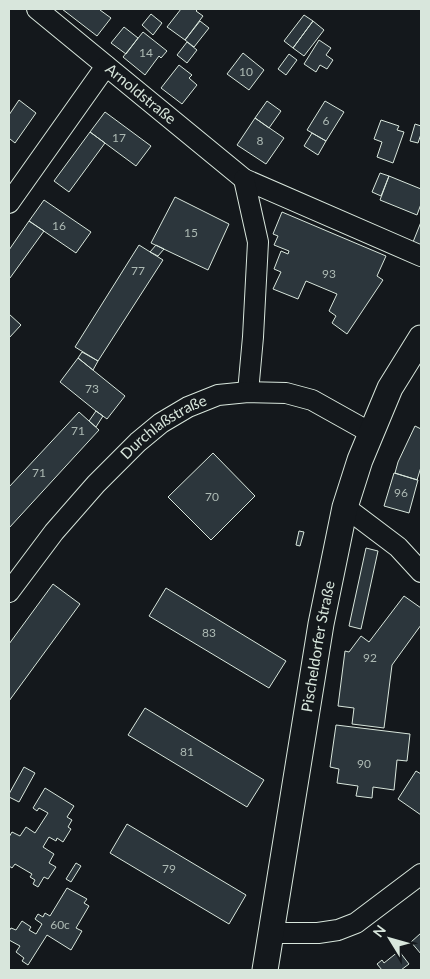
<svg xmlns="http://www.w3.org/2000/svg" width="430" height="979" viewBox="0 0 430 979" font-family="Lato,sans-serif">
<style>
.building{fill:#2c363c;stroke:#d8e6dc}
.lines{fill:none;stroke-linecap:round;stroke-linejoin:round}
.minor-casing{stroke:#d8e6dc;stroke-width:22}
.major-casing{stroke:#d8e6dc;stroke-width:27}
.minor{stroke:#14181c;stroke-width:20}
.major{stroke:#14181c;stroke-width:25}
.labels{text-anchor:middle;stroke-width:4;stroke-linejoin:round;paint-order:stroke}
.number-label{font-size:12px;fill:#adbab4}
.street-label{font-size:15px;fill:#d8e6dc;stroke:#14181c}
</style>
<rect width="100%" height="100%" fill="#14181c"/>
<path class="building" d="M62,9H101L100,10L111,18L97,36Z
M181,9H198L196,11L203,16L185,40L167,27Z
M151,14L162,23L153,35L142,25Z
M304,15L313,21L293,48L284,41Z
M200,21L209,28L194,47L185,40Z
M313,21L324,30L304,56L293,48Z
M124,27L138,38L126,54L111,43Z
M143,32L167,51L161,58L159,56L145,75L123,57Z
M319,40L331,48L326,55L333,60L327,69L320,65L316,72L304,64Z
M187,42L197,50L187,63L177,55Z
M243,53L264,70L249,90L227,74Z
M289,54L297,60L286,75L278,69Z
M179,65L192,75L189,78L197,85L182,104L161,88Z
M19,100L36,113L15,143L10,139L9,140V115Z
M267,101L281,111L269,128L255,118Z
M325,101L344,112L326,141L307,130Z
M105,112L151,146L136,166L90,132Z
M255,118L284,138L266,164L237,145Z
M381,120L399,126L397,130L404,132L393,163L377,157L382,142L374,139Z
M415,124L421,126V134L418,143L410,141Z
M90,132L105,143L69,192L54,181Z
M312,133L326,141L318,155L304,146Z
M380,173L389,176L381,196L372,192Z
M389,176L421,189V204L417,215L380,200Z
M175,197L229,224L208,270L151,243Z
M44,200L91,232L76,253L29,221Z
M282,212L386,256L377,276L383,280L347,334L332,323L336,316L329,311L337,294L306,281L298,299L273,289L281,272L274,269L281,251L288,254L289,251L274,245L278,236L273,234Z
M29,221L44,231L10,278L9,277V250Z
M421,222V245L413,242Z
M139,245L163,260L98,361L75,347Z
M156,245L164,249L158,256L150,252Z
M9,314L21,325L9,338Z
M82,352L98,361L93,370L78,358Z
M78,358L125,396L107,419L96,411L60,382Z
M96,411L103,416L96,427L89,421Z
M79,412L99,430L9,528V487Z
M415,426L421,429V467L417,480L395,473L398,462Z
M213,453L255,496L211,540L168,497Z
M394,473L418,480L409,513L384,506Z
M299,531L304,532L300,546L296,545Z
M366,548L378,551L361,629L349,626Z
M53,584L80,604L9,701V644Z
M166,588L286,661L269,688L149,616Z
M404,596L421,608V625L392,665L384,728L352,724L354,708L338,706L345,651L349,652L361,636L369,642Z
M145,708L264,780L247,807L128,735Z
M336,725L410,734L407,761L397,760L394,790L373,787L372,798L356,796L358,786L337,783L339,769L330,767Z
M24,767L35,773L19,802L9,797V794Z
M416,771L421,774V815L398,799Z
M45,788L74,806L67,817L72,820L68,827L71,829L63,842L57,838L56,841L49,837L43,847L54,854L49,863L56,867L48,879L44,877L38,887L33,884L35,880L30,877L32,874L15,864L12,868L9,866V837L12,832L20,836L26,827L35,833L48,813L39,808L37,811L33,808Z
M127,824L246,895L229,924L110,853Z
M76,863L81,866L71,882L66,879Z
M67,888L87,899L84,903L89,906L76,928L82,931L71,950L47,935L28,965L22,961L24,958L16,952L20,946L9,940V931L11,928L16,930L22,921L31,927L29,930L36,934L42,924L35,919L38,914L43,917L45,913L50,916Z
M421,933V954L411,942Z
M399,951L409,964L401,970H382L377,964L382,960L384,963Z"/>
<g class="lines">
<g class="minor-casing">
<g id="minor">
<path id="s1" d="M37,9L244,179L421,256"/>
<path d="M244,179L258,242L253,337L248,392"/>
<path d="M9,203L106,66"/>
<path d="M345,507L398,547L421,572"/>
<path id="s2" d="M9,592L54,532L96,484L138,442L161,423L188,407L218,395L248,392L286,393L312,400L371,433"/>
<path d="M270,933H318L338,930L356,923L421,874"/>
</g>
</g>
<g class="major-casing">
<g id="major">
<path id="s3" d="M265,970L321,624L345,507L360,460L390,388L421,338"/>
</g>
</g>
<use href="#minor" class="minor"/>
<use href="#major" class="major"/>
</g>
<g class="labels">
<g class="number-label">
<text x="146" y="57">14</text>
<text x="246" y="76">10</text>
<text x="326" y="125">6</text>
<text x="119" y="142">17</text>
<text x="260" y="145">8</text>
<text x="59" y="230">16</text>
<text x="191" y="237">15</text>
<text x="138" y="275">77</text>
<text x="329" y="278">93</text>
<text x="92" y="393">73</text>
<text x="78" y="435">71</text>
<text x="39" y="477">71</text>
<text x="401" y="497">96</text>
<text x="212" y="501">70</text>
<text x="209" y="637">83</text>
<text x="370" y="662">92</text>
<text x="187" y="756">81</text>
<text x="364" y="768">90</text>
<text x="169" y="873">79</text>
<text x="60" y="929">60c</text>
</g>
<g class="street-label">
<text dy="5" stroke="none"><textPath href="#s1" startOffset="134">Arnoldstraße</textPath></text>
<text dy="5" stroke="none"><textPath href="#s2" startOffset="228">Durchlaßstraße</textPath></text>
<text dy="5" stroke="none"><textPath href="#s3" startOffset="328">Pischeldorfer Straße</textPath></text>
</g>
</g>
<rect width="430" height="979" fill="none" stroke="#d8e6dc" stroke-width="20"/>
<g transform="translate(390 939) rotate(307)" stroke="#14181c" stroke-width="4" paint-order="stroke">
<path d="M0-4L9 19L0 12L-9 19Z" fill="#d8e6dc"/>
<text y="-8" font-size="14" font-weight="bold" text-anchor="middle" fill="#d8e6dc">N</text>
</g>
</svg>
